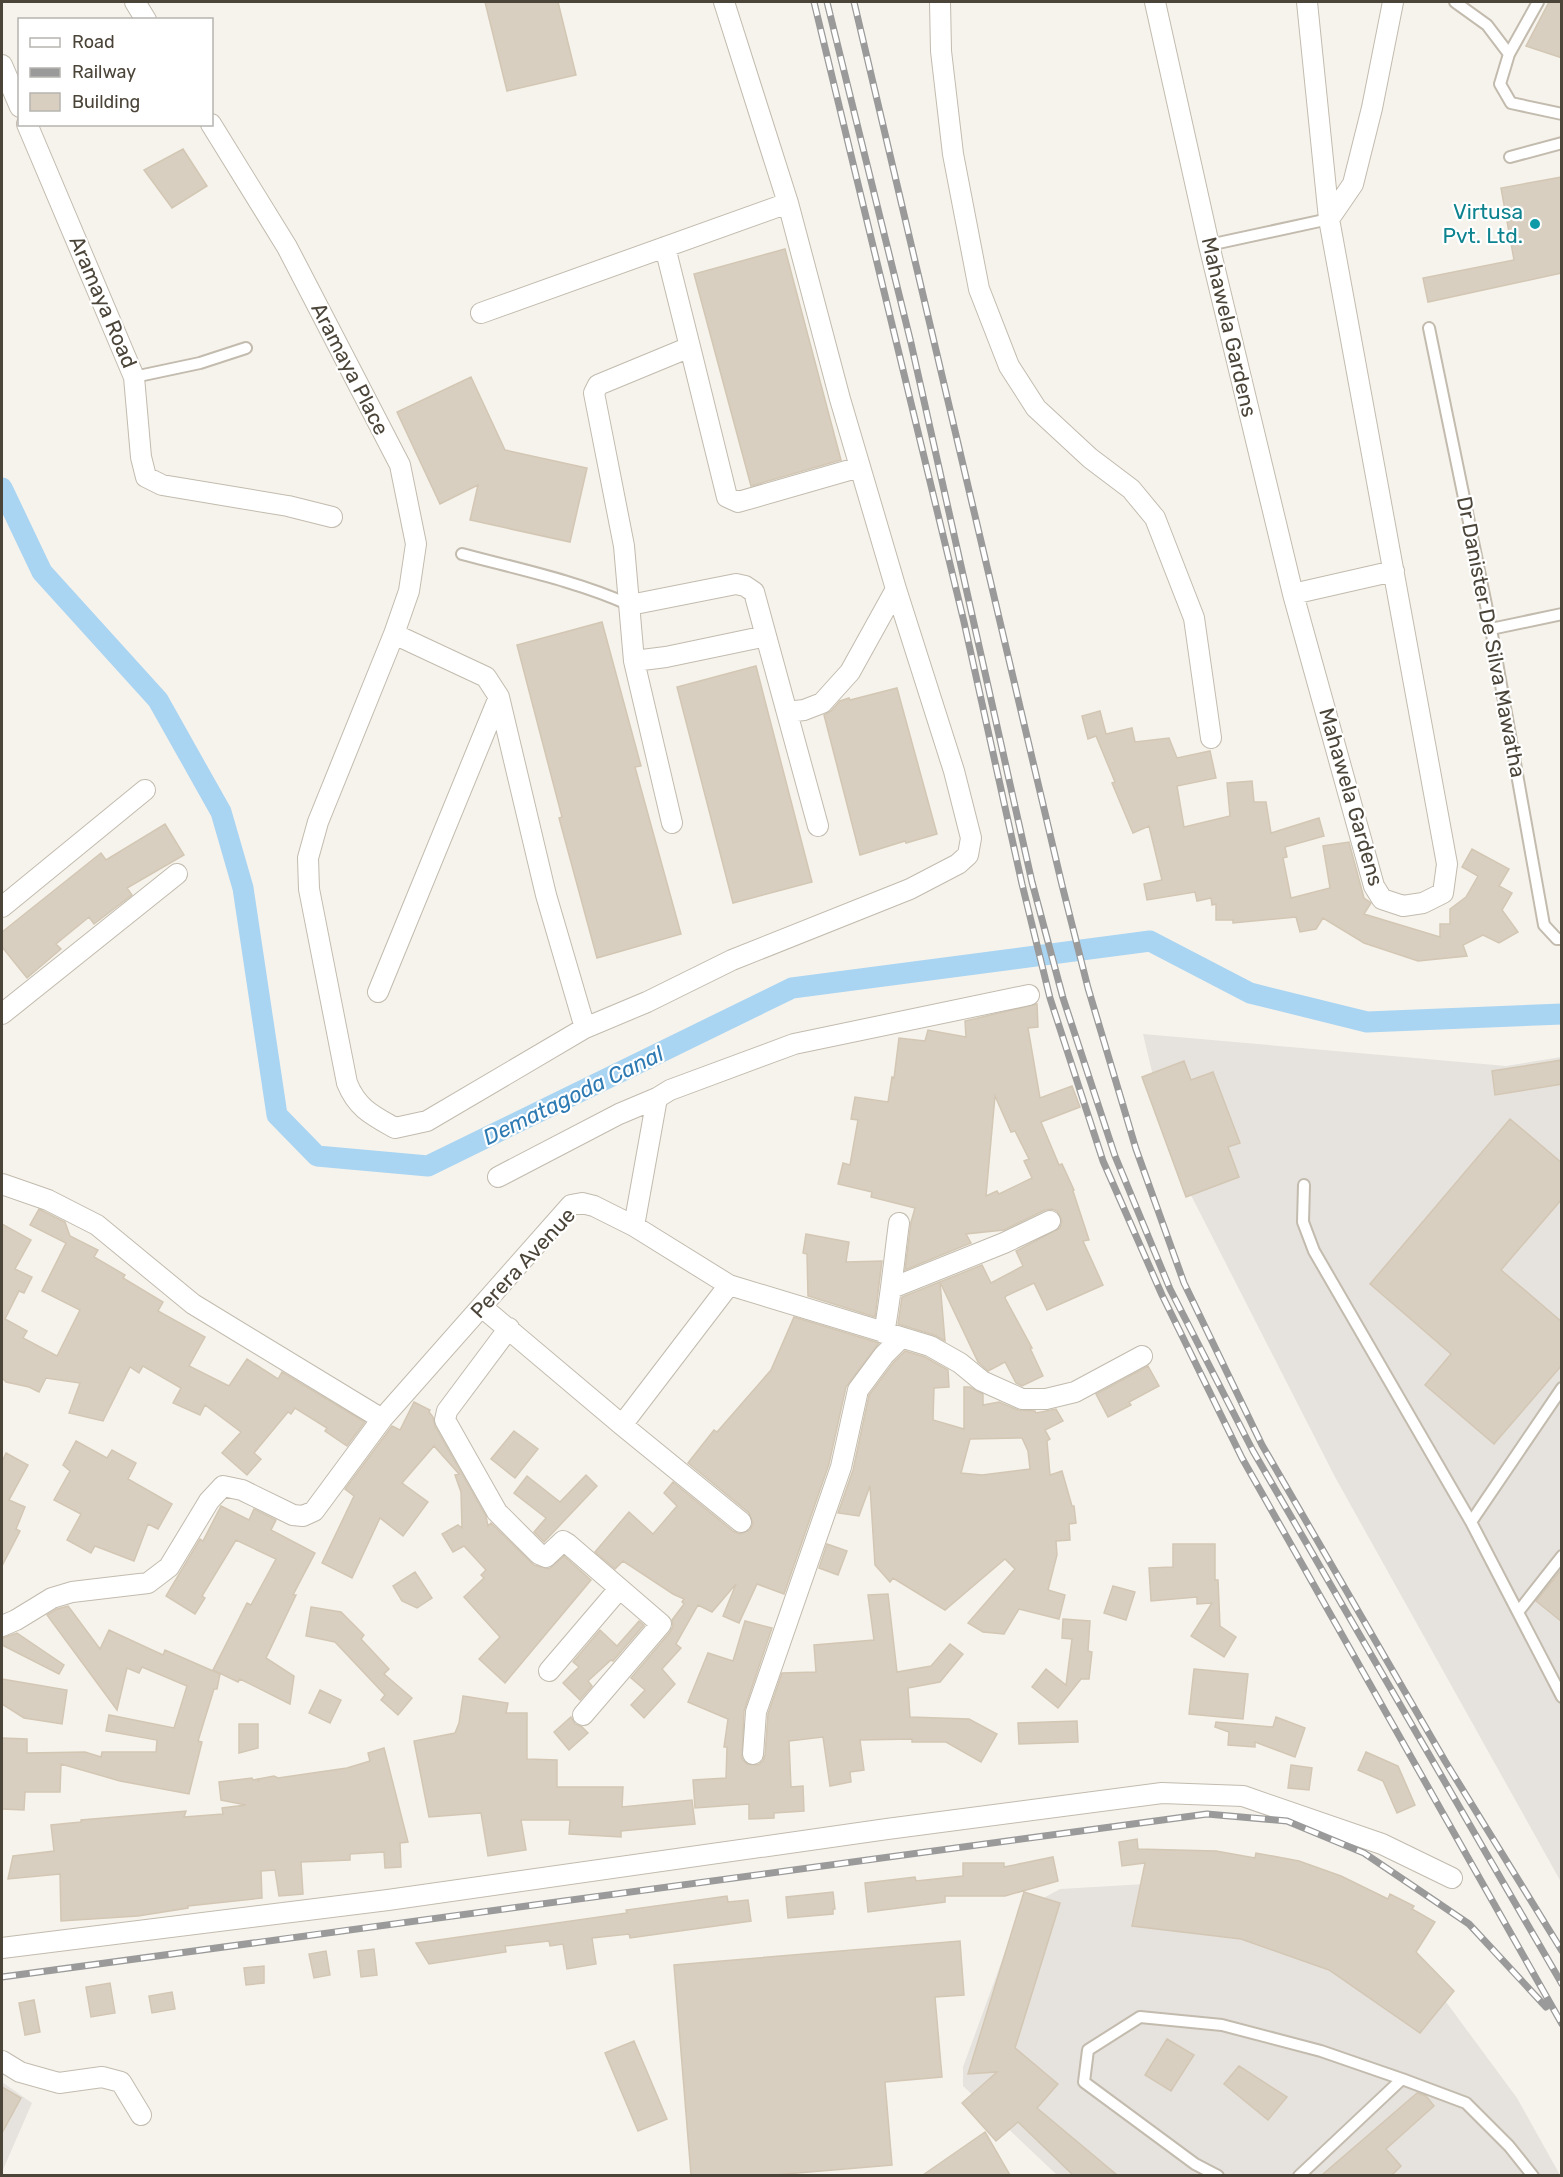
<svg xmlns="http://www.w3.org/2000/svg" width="1563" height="2177" viewBox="0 0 1563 2177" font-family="Rubik,sans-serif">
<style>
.industrial{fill:#e6e2dd}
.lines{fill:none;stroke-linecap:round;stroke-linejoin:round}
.canal{stroke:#a9d4f2;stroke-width:21}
.building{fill:#d8cfc1;stroke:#d3c7b4;stroke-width:1.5;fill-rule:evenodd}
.lane-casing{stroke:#c2bbae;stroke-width:14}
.street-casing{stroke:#c2bbae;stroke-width:22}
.lane{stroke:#fff;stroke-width:10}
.street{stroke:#fff;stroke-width:20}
.rail-casing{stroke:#9a9a9a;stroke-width:7}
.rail{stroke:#fff;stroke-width:4.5;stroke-dasharray:14;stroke-linecap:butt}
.culture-dot{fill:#0f9aa8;stroke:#fff;stroke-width:2}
.labels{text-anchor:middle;stroke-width:4.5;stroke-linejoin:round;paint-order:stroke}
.culture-label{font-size:21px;fill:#0d838f;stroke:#fff;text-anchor:end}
.street-label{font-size:21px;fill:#4b4439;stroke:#fff}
.water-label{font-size:22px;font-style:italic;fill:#2e7ab2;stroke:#fff}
</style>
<rect width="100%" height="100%" fill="#f6f3ec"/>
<path class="industrial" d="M1143,1034L1506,1066L1561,1057V1882L1335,1477L1173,1160Z
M1162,1883L1421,1968L1517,2098L1560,2175H1057L963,2086V2067L1020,1911L1060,1889Z
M2,2082L32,2103L2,2172Z"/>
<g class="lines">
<path class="canal" d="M2,488L42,572L158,700L221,812L243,888L277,1115L317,1156L428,1166L792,988L1150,941L1250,993L1367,1022L1562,1014"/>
</g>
<path class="building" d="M485,2H558L576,75L507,91Z
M1549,2H1562V58L1526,46Z
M183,149L207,186L172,208L144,170Z
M1562,177V273L1428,302L1423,278L1514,260L1501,188Z
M785,249L841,460L751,486L694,274Z
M471,377L505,450L587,468L570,542L470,520L478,485L440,504L397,412Z
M602,622L641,766L635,767L681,934L597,958L559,818L562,817L517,645Z
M756,666L812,882L733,903L677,687Z
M897,688L937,834L906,843L905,841L860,855L824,715L831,711L840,701L849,698L850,700Z
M1100,711L1106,734L1132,728L1135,742L1169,738L1177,758L1210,751L1216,778L1177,786L1184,827L1230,816L1227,783L1252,781L1254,802H1266L1271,833L1319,818L1324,836L1285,847L1287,857L1283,858L1291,898L1330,888L1323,846L1349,842L1364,898L1371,903L1364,914L1440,937V924H1450V909L1466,897L1478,876L1462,867L1472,849L1509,869L1499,886L1512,893L1502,910L1518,932L1499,943L1483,935L1463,945L1467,956L1418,961L1364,943L1323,918L1316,929L1300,932L1296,917L1233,923V920H1216V904L1212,905L1211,898L1197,901L1195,892L1147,900L1144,884L1162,880L1149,826L1133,833L1112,783L1115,782L1096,736L1088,739L1082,716Z
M165,824L184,855L127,888L132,895L94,924L89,917L56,944L61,949L27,978L2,947V932L101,853L106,860Z
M1037,1004L1038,1027L1028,1028L1040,1098L1072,1086L1080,1107L1041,1122L1059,1165L1062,1164L1074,1190L1073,1191L1089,1240L1083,1241L1103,1285L1047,1310L1034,1283L1006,1296L1005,1298L1032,1348H1030L1043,1376L1022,1386L1016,1383L1005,1362L988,1371L978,1362L940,1282L945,1341L934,1335L898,1324L902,1297L982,1265L991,1283L1023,1266L1016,1251L1060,1228L1062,1221L1057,1211L1052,1209L1045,1210L1004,1230L966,1234L971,1243L905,1270L911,1222L915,1208L871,1197L872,1192L838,1184L843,1163L850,1165L858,1120L851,1119L855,1097L888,1102L892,1077L894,1078L899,1038L925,1041L928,1030L966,1037L965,1021ZM995,1096L1011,1132L1015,1131L1029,1159L1024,1161L1032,1178L999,1194L997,1191L986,1196Z
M1562,1060V1084L1495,1095L1492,1071Z
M1184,1061L1191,1080L1213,1072L1240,1143L1228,1147L1239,1177L1186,1197L1142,1077Z
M1510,1119L1562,1163V1199L1501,1270L1562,1322V1365L1494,1444L1425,1385L1451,1354L1370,1284Z
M39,1209L65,1222L70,1236L98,1250L94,1257L125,1275L123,1278L163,1302L158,1311L205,1337L189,1366L229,1386L247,1359L278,1379L282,1372L365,1422L347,1446L325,1431L327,1428L295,1408L291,1414L288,1412L254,1453L261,1459L247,1475L222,1453L241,1432L205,1405L200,1415L173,1403L181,1388L143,1366L139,1373L130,1367L103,1421L69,1413L80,1383L46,1378L39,1392L29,1387L6,1382L2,1378V1224L31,1240L15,1269L32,1277L24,1293L19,1291L5,1319L27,1331L23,1338L57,1356L80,1310L42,1291L66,1243L30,1225Z
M806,1234L849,1242L846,1262L882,1261L875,1317L808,1296L807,1254L803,1253Z
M794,1317L879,1343L846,1387L829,1464L784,1594L757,1584L739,1623L723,1616L736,1584L712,1612L698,1605L676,1644L681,1648L662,1669L675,1684L644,1718L631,1705L645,1690L631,1678L670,1632L673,1626L672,1620L684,1604L682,1602L684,1599L673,1594L623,1561L615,1569L595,1552L629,1512L653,1534L677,1506L664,1493L673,1482L733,1531L740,1534L750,1530L753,1523L749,1513L688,1463L714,1430L717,1432L771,1370Z
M905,1351L925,1357L948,1370L949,1387L934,1388L933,1420L964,1429V1387H970L983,1394V1405L999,1402L1018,1410L1035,1411L1036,1413L1056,1409L1063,1421L1045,1430L1050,1439L1047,1441L1050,1475L1062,1471L1072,1506H1074L1076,1523L1069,1524L1070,1540L1056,1541L1057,1555L1048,1590L1065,1595L1059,1619L1019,1609L1004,1634L983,1632L968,1623L1015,1569L1005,1559L945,1610L893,1578L890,1582L875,1565L870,1486L859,1516L838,1513L853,1470L869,1395L893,1363ZM1022,1438L1028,1451L1030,1469L982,1475L961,1473L970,1439Z
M1148,1366L1159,1386L1129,1402L1131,1405L1108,1417L1096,1394Z
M414,1402L430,1410L429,1412L433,1417L435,1426L486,1516L488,1526L491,1523L534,1565L549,1569L564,1556L591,1580L505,1683L479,1659L500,1637L464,1597L484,1578L481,1575L486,1570L464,1546L453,1552L442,1534L458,1525L462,1528L461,1492L455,1475L459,1474L434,1446L402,1483L428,1502L403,1536L380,1518L352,1578L322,1563L354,1496L345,1489L392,1426L400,1430Z
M514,1431L538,1449L515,1478L491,1459Z
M76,1441L107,1458L112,1450L136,1463L128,1479L172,1504L158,1529L148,1524L134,1561L95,1546L91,1553L67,1540L81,1514L54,1500L70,1471L63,1465Z
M6,1453L28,1465L9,1500L25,1507L16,1529L20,1531L2,1566V1462Z
M586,1475L597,1486L544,1542L534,1532L546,1518L514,1493L527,1476L560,1502Z
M221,1506L249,1520L254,1509L276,1520L271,1530L315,1553L293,1595H296L266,1658L294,1676L290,1704L240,1679L238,1682L213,1670L247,1603L251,1605L276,1559L236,1540L202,1596L205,1598L195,1614L166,1596L200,1539L203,1541Z
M827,1544L847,1551L838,1575L819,1568Z
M1173,1544H1215V1580H1218L1220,1626L1236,1637L1224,1657L1191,1636L1212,1603L1197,1604V1597L1151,1601L1149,1568L1173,1567Z
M1562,1569V1622L1536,1601Z
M415,1572L432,1598L417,1608L402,1601L393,1586Z
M1113,1586L1135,1592L1126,1620L1104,1613Z
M888,1594L897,1672L931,1666L950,1644L963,1654L940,1682L908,1688L910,1717L969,1719L997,1734L981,1762L946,1742H912V1739L860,1740L864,1770L850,1772L851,1782L830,1786L823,1737L789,1741L791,1787L803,1786L804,1811L774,1813V1818L749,1819V1804L695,1808L693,1780L726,1778L727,1747H724L728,1719L688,1702L708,1653L733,1661L745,1621L772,1628L744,1711L742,1759L747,1764L758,1765L763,1761L765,1755L768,1714L782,1673L816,1672L814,1645L874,1640L868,1595Z
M68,1606L100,1649L109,1630L163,1655L165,1650L220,1674L217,1689H214L198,1741L202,1742L189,1794L120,1781L61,1764L60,1792H25L24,1810L2,1809V1738L27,1739V1753L85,1752L101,1757L102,1752H156L157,1740L106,1731L109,1715L174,1728L187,1686L142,1667L139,1673L127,1668L117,1710L47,1615L57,1609Z
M311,1607L341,1612L364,1635L361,1639L389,1669L384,1674L412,1698L398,1715L381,1700L385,1695L335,1642L306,1636Z
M1063,1619L1090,1621L1088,1651L1092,1652L1089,1679H1081L1058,1708L1032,1687L1046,1669L1066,1685L1072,1639L1062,1638Z
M639,1621L644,1625L613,1661L611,1660L588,1681L592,1686L580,1700L563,1683L579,1667L573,1662L600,1630L617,1646Z
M17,1633L64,1665L59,1674L2,1645V1638Z
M1194,1669L1248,1674L1243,1719L1189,1714Z
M2,1679L67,1690L62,1724L24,1718L2,1704Z
M320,1690L341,1700L330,1723L309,1713Z
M463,1696L508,1703L506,1713H527V1759L557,1760V1787H623L622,1807L692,1800L695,1824L621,1831V1837L569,1834L570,1820H521L526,1850L488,1856L481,1813L429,1817L414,1741L455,1733L459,1723Z
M571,1717L575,1724L582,1727L588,1733L569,1750L554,1732Z
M1276,1717L1305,1728L1295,1757L1255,1742V1747L1228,1745L1229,1732L1215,1727L1216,1722L1273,1727Z
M1077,1721L1078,1742L1019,1744L1018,1723Z
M239,1724H258V1748L239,1753Z
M384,1748L408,1842L400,1843L401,1867L385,1868L384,1852L350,1854V1860L301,1862L303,1894L279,1896L275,1870L261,1871L262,1898L188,1906V1908L138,1916L61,1921L60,1874L8,1879L13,1856L54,1851L51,1825L81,1822V1820L186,1811L184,1817L223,1814L222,1808L246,1805L221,1800L219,1782L252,1778L253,1780L258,1779V1782L259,1779L274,1776L278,1778L347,1768L370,1761L368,1753Z
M1366,1752L1398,1766L1415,1805L1397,1813L1383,1781L1358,1770Z
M1291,1765L1312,1768L1309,1790L1288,1788Z
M1137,1839L1138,1849L1216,1851L1255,1858L1256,1853L1299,1861L1341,1876L1388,1899L1390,1894L1414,1906L1412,1909L1435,1922L1416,1952L1454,1991L1420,2033L1329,1970L1241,1939L1132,1926L1145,1863L1122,1866L1119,1842Z
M1053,1857L1058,1881L1005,1896H945V1902L868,1912L865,1883L915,1877L916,1881L963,1876V1863H1004V1867Z
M833,1892L835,1909H833V1914L788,1918L786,1897Z
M1024,1892L1060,1903L1015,2048L1058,2084L1037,2108L1117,2175H1073L1018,2122L996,2141L962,2103L997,2072L968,2074Z
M727,1896L728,1902L748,1900L751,1921L630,1938L629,1934L592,1938L596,1964L567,1969L563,1944L550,1946L549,1941L505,1946L506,1952L429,1964L416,1943L627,1913L626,1910Z
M960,1941L964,1995L935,1997L942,2077L885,2082L892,2165L774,2175H691L674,1965Z
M374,1949L377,1975L361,1977L358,1951Z
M326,1951L330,1975L314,1978L309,1954Z
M264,1966V1983L246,1985L244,1968Z
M110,1983L115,2013L91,2017L86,1987Z
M172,1992L175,2009L152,2013L149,1996Z
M34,2000L40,2032L25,2035L19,2003Z
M1167,2039L1194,2055L1171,2091L1145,2075Z
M634,2041L667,2119L638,2131L605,2053Z
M1239,2066L1287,2097L1268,2120L1224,2084Z
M2,2087L21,2098L2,2133Z
M1417,2093L1426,2096L1434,2106L1386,2149L1401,2166L1392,2175H1322Z
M985,2132L1010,2175H923Z"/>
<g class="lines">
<g class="lane-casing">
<path id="lane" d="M1455,2L1487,25L1509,54
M1538,2L1509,54L1500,84L1511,103L1562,114
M1510,157L1562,143
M1209,245L1329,219
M1429,328L1491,629L1544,925L1557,939H1562
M134,377L200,363L246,348
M462,554C518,569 577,581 630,605
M1491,629L1562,614
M1304,1185L1303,1222L1314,1251L1471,1522L1562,1697
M1471,1522L1562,1388
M1518,1612L1562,1556
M1218,2176L1195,2164L1084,2082L1088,2050L1140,2017L1222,2025L1321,2051L1402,2079
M1299,2176L1402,2079L1466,2103L1509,2146L1533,2176"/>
</g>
<g class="street-casing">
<path id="street" d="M135,2L146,20
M940,2L941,51L953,154L979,289L1009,366L1036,408L1090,458L1131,489L1155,518L1194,618L1211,738
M1155,2L1209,245L1293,594L1374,886L1382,899L1403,906L1423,903L1443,893L1447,864L1329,219L1307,2
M2,65L20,107
M27,124L134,377L141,457L146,477L162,485L288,506L332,517
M211,124L287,247L400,465L416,544L409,591L394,634L318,822L308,858L309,889L347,1083C357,1108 372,1115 395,1128L427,1121L585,1028L647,1002L732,960L910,889L958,864L968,855L971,838L954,771L896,589L840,399L788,203L724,2
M1329,219L1353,184L1372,108L1393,2
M665,247L690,347L598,385L594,393L624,546L634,661L666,657L766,636L818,826
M481,313L788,203
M690,347L727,497L738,502L860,467
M1293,594L1394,571
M630,605L736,584L745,586L754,592L766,636
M394,634L486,677L499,697L546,895L585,1028
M634,661L672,823
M787,712L804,710L822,703L850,672L896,589
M2,907L145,790
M378,992L499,697
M2,1014L177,874
M498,1177L619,1114L657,1098L670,1090L794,1044L1029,995
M2,1184L48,1200L97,1225L193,1304L382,1419
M634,1226L657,1098
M892,1288L1004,1243L1050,1221
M482,1307L622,1425L741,1522
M509,1328L447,1411L445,1420L497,1512L539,1554L546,1557L563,1541L568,1544L661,1624L583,1715
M884,1333C891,1296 894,1260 899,1223
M622,1425L729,1285
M2,1626L16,1620L52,1598L72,1592L148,1583L169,1567L209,1501L223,1486L242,1490L293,1515L303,1516L314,1511L382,1419L571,1205L582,1203L594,1206L634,1226L729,1285L930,1346L960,1363L982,1381L1022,1399H1046L1075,1392L1142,1356
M549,1671L619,1589
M753,1754L756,1712L841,1467L858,1390L884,1355L901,1338
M2,1948L388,1900L887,1829L1162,1793L1243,1796L1382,1844L1452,1878
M2,2061L20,2072L59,2083L102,2077L121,2082L141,2115"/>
</g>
<use href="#lane" class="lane"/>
<use href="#street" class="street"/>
<g class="rail-casing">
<path id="rail" d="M814,2L964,622L1022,884L1050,998L1103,1161L1162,1295L1242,1458L1562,2024
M827,2L911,343L1032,882L1063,998L1115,1156L1170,1289L1253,1451L1562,1984
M854,2L1062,885L1088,988L1136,1149L1184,1283L1262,1445L1445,1761L1562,1951
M2,1977L1207,1814L1287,1821L1364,1853L1469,1924L1546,2007"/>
</g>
<use href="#rail" class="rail"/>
</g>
<circle class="culture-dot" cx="1535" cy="224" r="6"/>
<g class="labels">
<g class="culture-label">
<text x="1523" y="219">Virtusa<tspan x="1523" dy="24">Pvt. Ltd.</tspan></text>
</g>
<g class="street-label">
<text transform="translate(103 302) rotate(67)" y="7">Aramaya Road</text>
<text transform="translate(1229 327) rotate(77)" y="7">Mahawela Gardens</text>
<text transform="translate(350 369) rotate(63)" y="7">Aramaya Place</text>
<text transform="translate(1491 637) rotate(79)" y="7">Dr Danister De Silva Mawatha</text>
<text transform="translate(1351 797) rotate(74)" y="7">Mahawela Gardens</text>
<text transform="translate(523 1263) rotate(-47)" y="7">Perera Avenue</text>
</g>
<g class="water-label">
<text transform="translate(573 1095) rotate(-26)" y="8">Dematagoda Canal</text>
</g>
</g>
<rect width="1563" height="2177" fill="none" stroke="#4b4439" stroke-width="6"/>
<rect x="18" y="18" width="195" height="108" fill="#ffffff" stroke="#b7b4b0" stroke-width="1.5"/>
<rect x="30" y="38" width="30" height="9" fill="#ffffff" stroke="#b7b4b0" stroke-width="1.5"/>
<text x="72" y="48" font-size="18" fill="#4b4439">Road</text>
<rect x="30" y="68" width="30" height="9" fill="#9a9a9a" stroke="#b7b4b0" stroke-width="1.5"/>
<text x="72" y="78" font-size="18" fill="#4b4439">Railway</text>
<rect x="30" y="93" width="30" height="18" fill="#d8cfc1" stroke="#b7b4b0" stroke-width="1.5"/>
<text x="72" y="108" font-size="18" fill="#4b4439">Building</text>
</svg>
